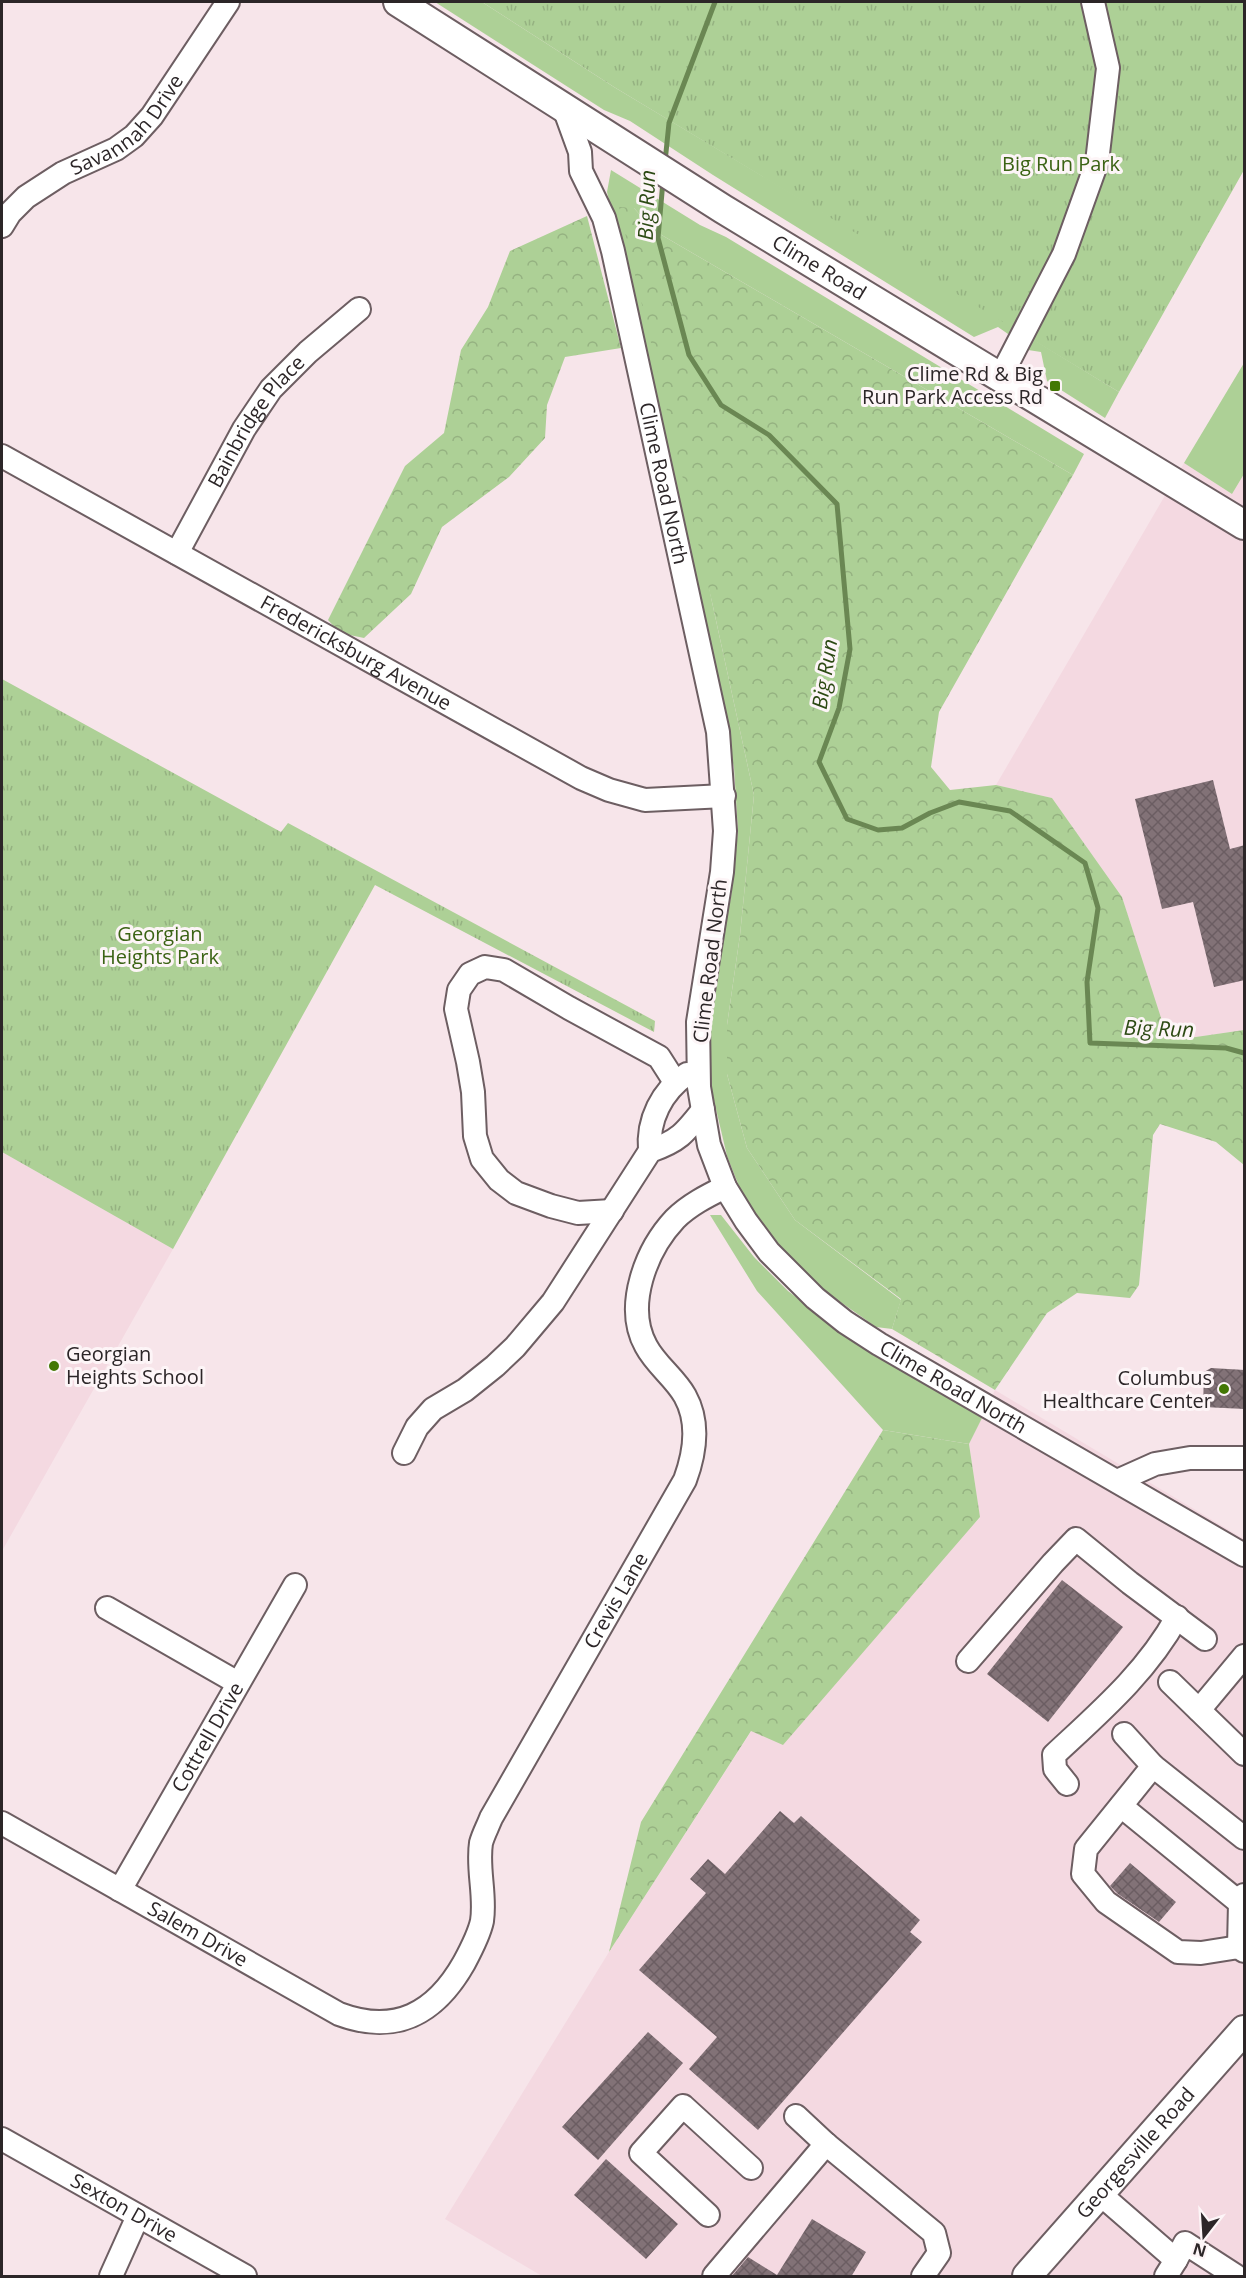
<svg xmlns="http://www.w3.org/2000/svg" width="1246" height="2278" viewBox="0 0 1246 2278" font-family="'Open Sans',sans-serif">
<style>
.built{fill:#f4d9e1}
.grass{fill:#add096}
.forest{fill:url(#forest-crowns)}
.park{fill:url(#park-tufts)}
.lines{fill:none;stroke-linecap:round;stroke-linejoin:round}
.stream{stroke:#6a8753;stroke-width:5}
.building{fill:url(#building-cross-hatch)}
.minor-casing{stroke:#6d5e62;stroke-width:26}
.major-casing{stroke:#6d5e62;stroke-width:32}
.minor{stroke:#fff;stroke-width:22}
.major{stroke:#fff;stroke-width:28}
.poi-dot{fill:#437804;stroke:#fdf5f7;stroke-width:2}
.labels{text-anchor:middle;stroke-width:6;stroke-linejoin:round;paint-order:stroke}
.street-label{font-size:20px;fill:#2c2628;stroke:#fdf5f7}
.park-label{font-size:20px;fill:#3b6314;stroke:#fdf5f7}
.poi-label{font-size:20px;fill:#2c2628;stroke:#fdf5f7;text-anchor:end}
.water-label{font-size:21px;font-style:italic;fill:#2d4a14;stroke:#fdf5f7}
</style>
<defs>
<pattern id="forest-crowns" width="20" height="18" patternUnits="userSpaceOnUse" patternTransform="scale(1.5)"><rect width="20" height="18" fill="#add096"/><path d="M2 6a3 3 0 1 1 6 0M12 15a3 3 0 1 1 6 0" fill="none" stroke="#95b281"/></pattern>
<pattern id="park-tufts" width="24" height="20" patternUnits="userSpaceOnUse" patternTransform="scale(1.5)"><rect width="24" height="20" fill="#add096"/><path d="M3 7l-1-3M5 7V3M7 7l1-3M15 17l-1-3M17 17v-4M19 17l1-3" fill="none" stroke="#95b281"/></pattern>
<pattern id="building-cross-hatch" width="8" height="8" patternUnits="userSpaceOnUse" patternTransform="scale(1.5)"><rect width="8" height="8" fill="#827277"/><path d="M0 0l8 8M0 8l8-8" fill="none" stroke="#6b5d62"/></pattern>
</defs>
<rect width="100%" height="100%" fill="#f7e5ea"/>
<path class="built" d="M1184,463L1232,494L1244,474V1030L1182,1039L1163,1027L1122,897L1052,798L996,785Z
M2,1152L173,1249L2,1551Z
M995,1390L1244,1539V2276H542L445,2219L609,1952L752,1730L980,1518L969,1444Z"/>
<path class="grass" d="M435,2H482L614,87L1014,327L1008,334L998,327L974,337L713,175L630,121L604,110Z
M611,170L700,225L726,237L1084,454L1073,475L653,230L634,208L712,602L754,795L740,935L727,1025V1074L747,1148L795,1220L901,1300L892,1329L876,1327L822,1289L778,1248L746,1204L727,1156L712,1092L708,1038L710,1003L731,897L738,831L734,768L703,609L649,364L607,192Z
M1034,340L1119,392L1105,418L1047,381L1041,352L1028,350Z
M1244,363V474L1232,494L1184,463Z
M710,1215H721L754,1257L788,1291L839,1330L983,1416L969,1444L883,1430L757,1291Z"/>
<path class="forest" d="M619,207L634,208L653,230L1073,475L939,712L931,767L950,790L996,785L1052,798L1122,897L1164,1027L1182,1039L1244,1030V1165L1216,1142L1160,1124L1153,1135L1139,1285L1130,1298L1077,1293L1047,1313L995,1390L892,1329L901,1299L795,1220L747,1148L727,1074V1025L740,935L754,795L712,602Z
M587,216L621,348L565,357L547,405L545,438L509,477L442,527L411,594L364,638L340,633L328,620L405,466L444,433L461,350L488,307L510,251Z
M883,1430L969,1444L980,1517L783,1745L751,1731L609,1952L641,1822Z"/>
<path class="park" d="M482,2H1244V170L1119,392L614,87Z
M2,679L281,832L288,823L655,1021L654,1032L375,885L173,1249L2,1152Z"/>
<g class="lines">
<path class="stream" d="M665,162L669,123L715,2
M663,181L658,238L689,355L721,405L769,435L837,504L850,649L839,708L819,762L847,819L878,830L902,828L930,813L959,802L1010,811L1085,863L1098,908L1087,982L1090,1043L1226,1048L1244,1053"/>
</g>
<path class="building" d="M1213,780L1230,849L1245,845V980L1214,987L1193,902L1162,909L1135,799Z
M1211,1368L1245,1370V1409L1203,1407L1204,1372Z
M1062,1580L1123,1627L1048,1722L987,1674Z
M780,1811L794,1823L801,1816L920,1920L910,1932L922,1942L758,2130L689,2069L717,2037L639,1970L706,1893L690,1879L708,1859L725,1874Z
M1130,1863L1176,1902L1159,1922L1118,1894L1110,1886Z
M648,2032L683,2063L598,2160L562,2127Z
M606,2159L678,2224L646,2259L574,2195Z
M812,2219L866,2252L851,2277H731L748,2257L777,2275Z"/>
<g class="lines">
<g class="minor-casing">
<g id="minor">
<path id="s1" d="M564,108L580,152L581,171L604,218L613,251L718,732L725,831L722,872L698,1022L699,1087L709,1145L725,1187L746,1221L769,1252L815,1298L845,1322L879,1344L1244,1555"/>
<path id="s2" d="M2,226L10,213L26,197L63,173L116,149L134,136L152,116L228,2"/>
<path d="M1000,378L1064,254L1097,162L1108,68L1093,2"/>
<path id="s3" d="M2,456L581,778L609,790L645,800L724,796"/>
<path id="s4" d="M177,553L244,429L271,389L308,352L359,309"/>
<path d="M650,1151C647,1120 662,1091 687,1074"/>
<path d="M612,1211L578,1213L551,1206L516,1193L499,1180L482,1159L475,1136L473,1092L468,1062L456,1009L459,990L470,974L485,967L504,970L569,1008L659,1057L675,1082"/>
<path d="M404,1453L417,1427L433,1409L465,1390L495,1366L515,1347L553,1302L650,1151C679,1141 685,1133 703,1110"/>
<path d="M1117,1481L1155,1464L1190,1458H1244"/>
<path d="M107,1608L238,1683"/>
<path d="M968,1661L1053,1563L1076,1539L1130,1583L1205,1639"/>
<path d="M1170,1682L1244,1754"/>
<path d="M1199,1710L1244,1656"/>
<path d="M1124,1734L1153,1766L1086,1849L1083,1874L1106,1902L1178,1952L1201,1953L1239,1947L1244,1951"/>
<path d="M1153,1766L1244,1838"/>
<path d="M1067,1784L1055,1769L1054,1755C1099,1713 1147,1672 1177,1617"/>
<path d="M1121,1806L1240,1903L1244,1895"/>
<path id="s5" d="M2,1823L339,2014C395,2035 435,2014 464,1963C471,1950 479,1935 482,1921C486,1895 477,1869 481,1843C483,1835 488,1826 491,1818L685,1480C695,1453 700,1423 685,1396C675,1378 656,1365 646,1346C624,1306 646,1250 675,1219C689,1205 707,1196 725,1187"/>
<path id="s6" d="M120,1890L295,1585"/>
<path d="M1239,1947L1240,1903"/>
<path d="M796,2116L826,2144L934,2233L939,2253L923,2276"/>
<path id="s7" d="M2,2139L245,2276"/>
<path d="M1100,2194L1176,2260L1166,2276"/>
<path d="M708,2215L641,2153L683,2106L751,2168"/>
<path d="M1176,2260L1185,2243L1236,2276"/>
<path d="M111,2276L138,2216"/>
<path d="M714,2276L826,2144"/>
</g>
</g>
<g class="major-casing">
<g id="major">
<path id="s8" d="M398,2L723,209L1244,525"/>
<path id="s9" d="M1027,2276L1244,2030"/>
</g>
</g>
<use href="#minor" class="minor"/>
<use href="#major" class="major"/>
</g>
<g class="poi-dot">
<rect x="1049" y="380" width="12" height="12" rx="3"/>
<circle cx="54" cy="1366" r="6"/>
<circle cx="1224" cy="1389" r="6"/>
</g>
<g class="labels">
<g class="street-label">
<text dy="7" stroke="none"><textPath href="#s2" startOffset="164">Savannah Drive</textPath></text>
<text dy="7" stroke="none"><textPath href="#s8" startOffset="498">Clime Road</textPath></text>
<text dy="7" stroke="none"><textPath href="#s4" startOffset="154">Bainbridge Place</textPath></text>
<text dy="7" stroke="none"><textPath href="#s1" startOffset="390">Clime Road North</textPath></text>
<text dy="7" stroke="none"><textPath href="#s3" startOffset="405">Fredericksburg Avenue</textPath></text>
<text transform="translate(710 961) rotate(-83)" y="7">Clime Road North</text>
<text dy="7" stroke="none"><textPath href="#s1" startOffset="1414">Clime Road North</textPath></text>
<text dy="7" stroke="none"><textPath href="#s5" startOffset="939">Crevis Lane</textPath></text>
<text dy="7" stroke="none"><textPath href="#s6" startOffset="176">Cottrell Drive</textPath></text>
<text dy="7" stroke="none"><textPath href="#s5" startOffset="225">Salem Drive</textPath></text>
<text dy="7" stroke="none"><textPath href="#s9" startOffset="164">Georgesville Road</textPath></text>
<text dy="7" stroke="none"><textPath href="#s7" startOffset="140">Sexton Drive</textPath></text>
</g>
<g class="park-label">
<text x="1061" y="171">Big Run Park</text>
<text x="160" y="941">Georgian<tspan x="160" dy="23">Heights Park</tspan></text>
</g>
<g class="poi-label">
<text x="1043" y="381">Clime Rd &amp; Big<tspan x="1043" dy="23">Run Park Access Rd</tspan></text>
<text x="66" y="1361" text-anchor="start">Georgian<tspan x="66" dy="23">Heights School</tspan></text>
<text x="1212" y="1385">Columbus<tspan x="1212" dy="23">Healthcare Center</tspan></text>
</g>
<g class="water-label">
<text transform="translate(647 205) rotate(-88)" y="7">Big Run</text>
<text transform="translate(825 674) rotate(-81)" y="7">Big Run</text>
<text transform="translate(1159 1029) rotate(2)" y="7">Big Run</text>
</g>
</g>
<rect width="1246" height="2278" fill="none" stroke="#2c2628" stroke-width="6"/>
<g transform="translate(1204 2236) rotate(197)" stroke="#fdf5f7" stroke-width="4.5" paint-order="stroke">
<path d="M0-4.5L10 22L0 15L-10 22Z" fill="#2c2628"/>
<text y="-9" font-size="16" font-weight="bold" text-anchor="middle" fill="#2c2628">N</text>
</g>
</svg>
